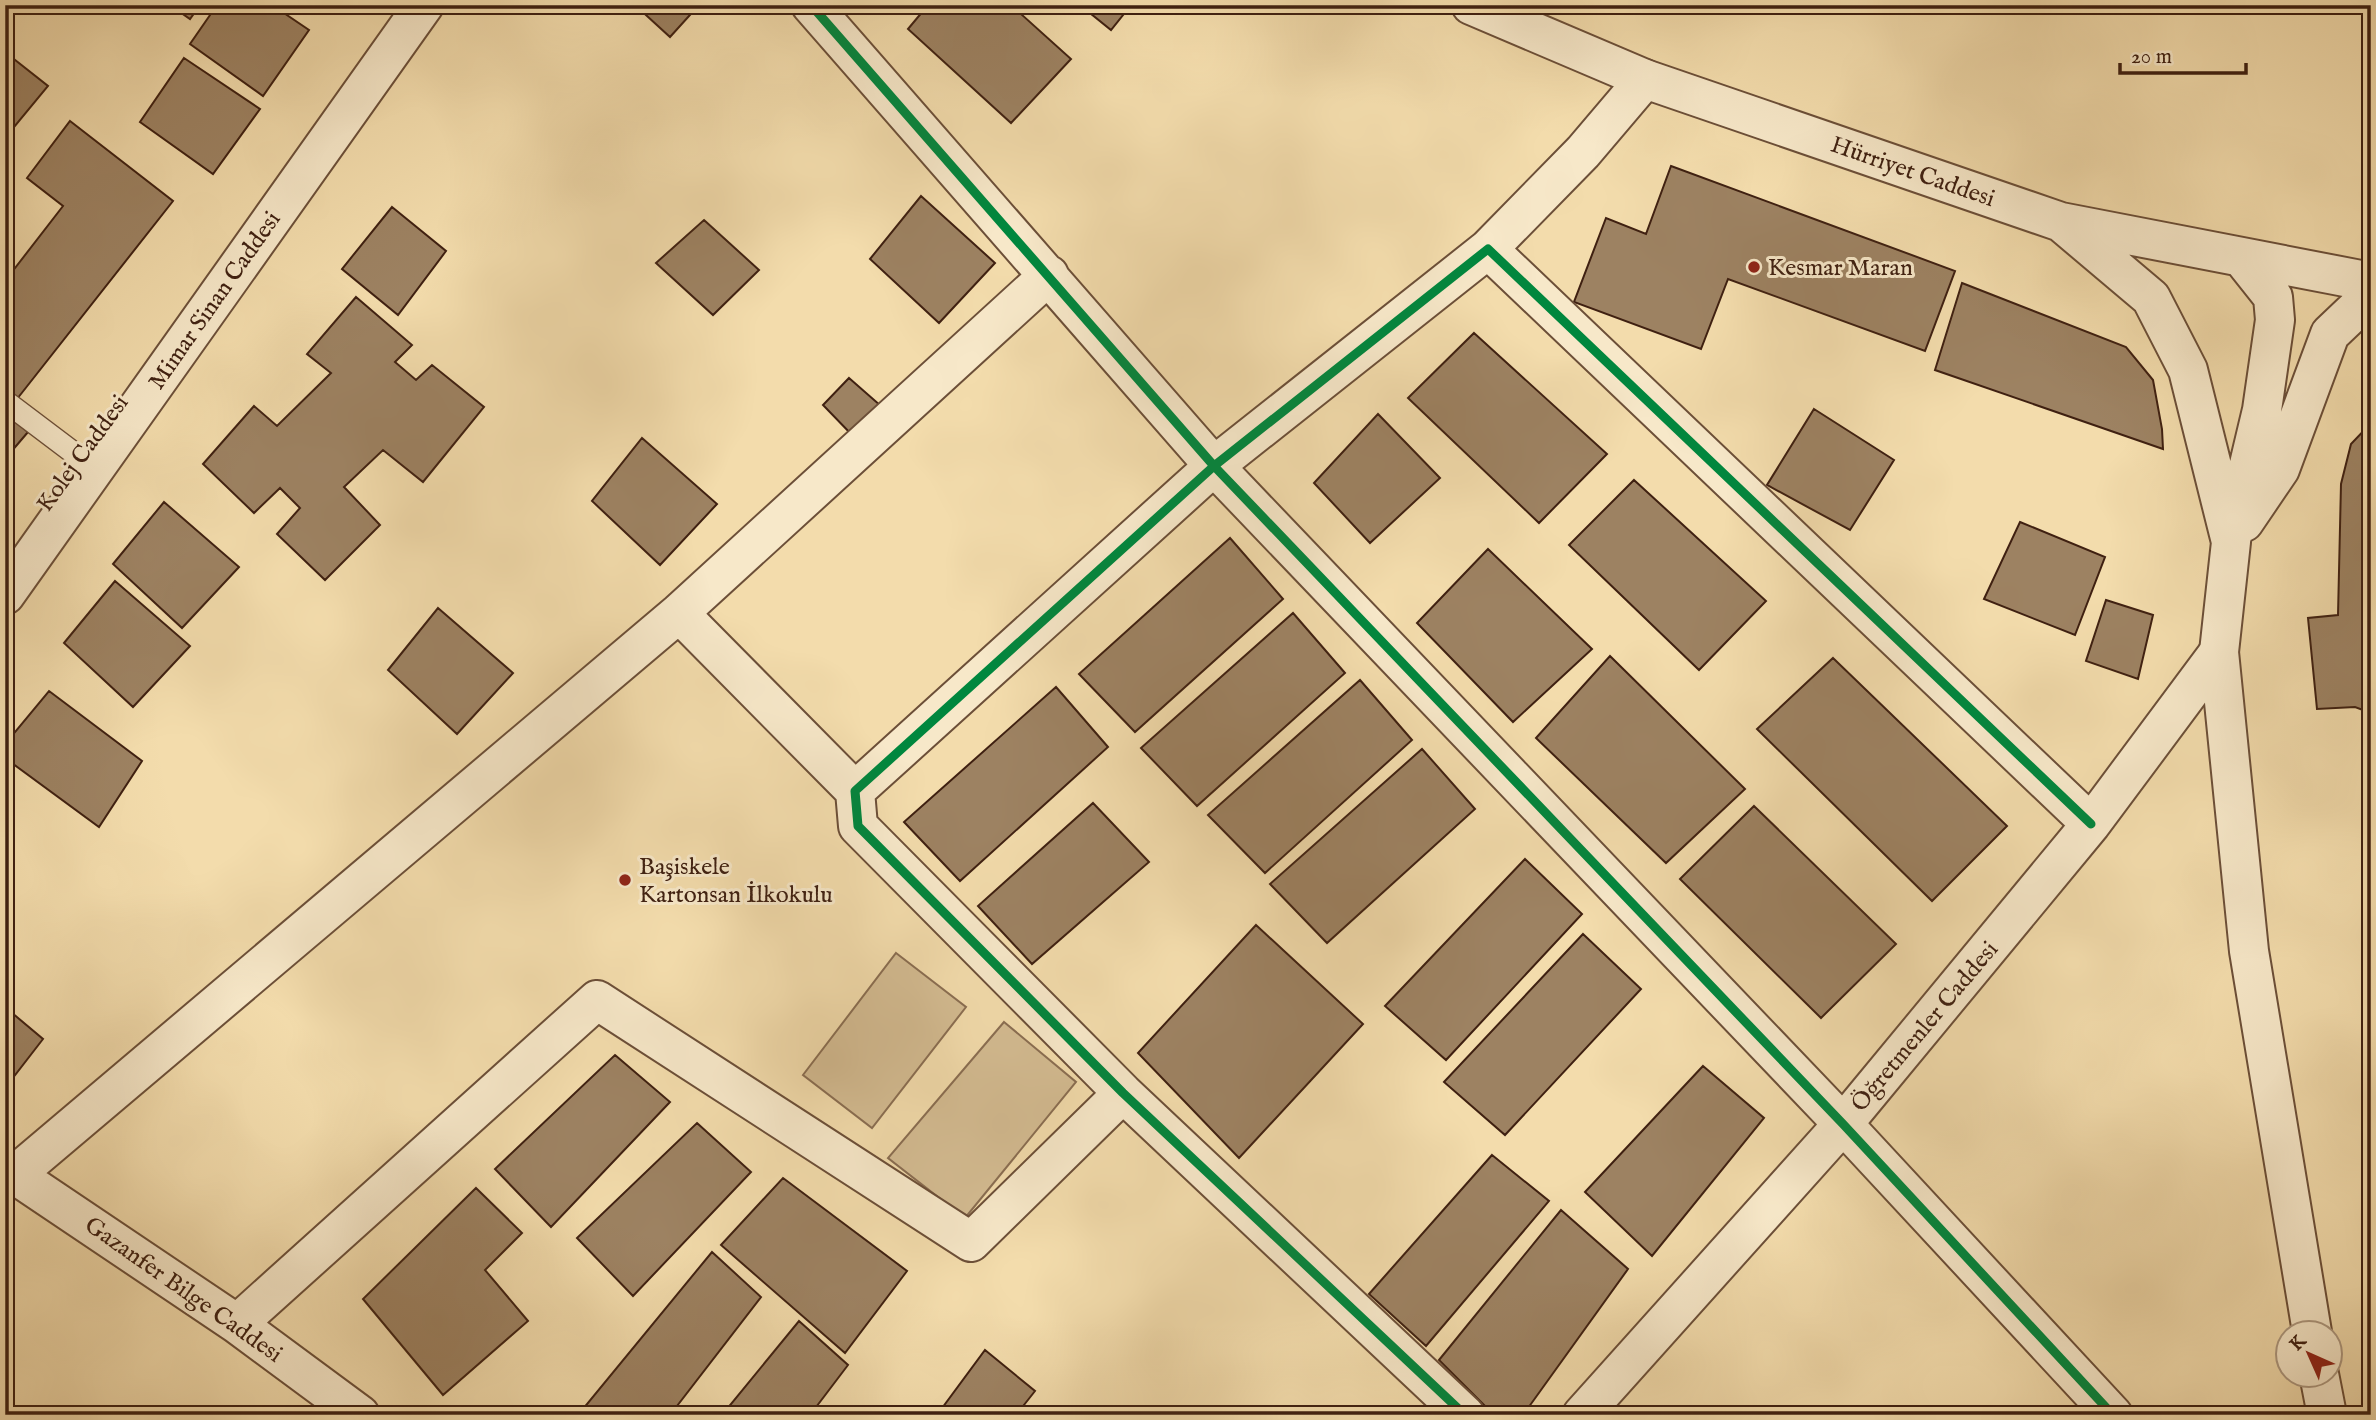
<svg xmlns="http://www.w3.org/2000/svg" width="2376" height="1420" viewBox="0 0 2376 1420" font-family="'IM FELL English',serif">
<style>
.green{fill:#d4bc92;stroke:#8a6e52;stroke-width:2}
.building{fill:#9d8262;stroke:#3f2011;stroke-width:2}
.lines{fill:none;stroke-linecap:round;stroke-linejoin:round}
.service-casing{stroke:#6c4f38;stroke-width:24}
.minor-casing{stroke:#6c4f38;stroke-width:42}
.tertiary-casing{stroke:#6c4f38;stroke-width:42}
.service{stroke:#f7e8c9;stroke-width:21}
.minor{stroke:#f7e8c9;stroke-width:38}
.tertiary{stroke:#f7e8c9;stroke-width:38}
.cycleway-casing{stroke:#f7e8c9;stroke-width:13}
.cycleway{stroke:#00873e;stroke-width:9}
.poi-dot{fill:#8f2418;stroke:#f7e8c9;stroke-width:2.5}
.labels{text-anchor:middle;stroke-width:6;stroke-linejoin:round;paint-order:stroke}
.street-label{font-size:24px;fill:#3f2011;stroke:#f7e8c9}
.poi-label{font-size:24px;fill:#3f2011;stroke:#f7e8c9;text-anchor:start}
</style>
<rect width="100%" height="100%" fill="#f3dcac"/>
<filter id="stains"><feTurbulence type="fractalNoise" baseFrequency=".00286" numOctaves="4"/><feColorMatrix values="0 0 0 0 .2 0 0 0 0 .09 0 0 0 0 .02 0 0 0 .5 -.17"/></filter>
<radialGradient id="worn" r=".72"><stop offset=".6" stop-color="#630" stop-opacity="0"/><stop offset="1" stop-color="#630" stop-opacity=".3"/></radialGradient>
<path class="green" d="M896,953L966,1007L872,1128L803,1075Z
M1004,1022L1076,1082L965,1218L888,1158Z"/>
<path class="building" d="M5,5H18L6,25H5Z
M170,5H200L190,19Z
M217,5H272L309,30L263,96L190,44Z
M635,5H699L670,37Z
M928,5H1011L1071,59L1011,123L908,29Z
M1080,5H1131L1111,30Z
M5,52L48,86L5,138Z
M184,58L260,109L213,174L140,122Z
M70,121L173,201L17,399L5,391V281L63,206L27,178Z
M1671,166L1955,271L1925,351L1728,279L1701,349L1574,302L1606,218L1646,234Z
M921,196L995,263L939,323L870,259Z
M392,207L446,251L398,315L342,269Z
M704,220L759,270L713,315L656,263Z
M1962,283L2126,347L2153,380L2162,429L2163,449L1935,370Z
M356,297L412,345L395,362L416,380L432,365L484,407L423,482L383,450L344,487L380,525L325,580L277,534L300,508L280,488L254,513L203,464L254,406L277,426L331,373L307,354Z
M1474,333L1607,454L1539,523L1408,398Z
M849,378L881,406L853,436L823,405Z
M1814,409L1894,460L1850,530L1767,485Z
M5,412L28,432L5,459Z
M1378,414L1440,478L1370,543L1314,483Z
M2371,423V713L2355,707L2317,709L2308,618L2338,615L2341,484L2351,444Z
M642,438L717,504L660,565L592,501Z
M1634,480L1766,601L1699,670L1569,545Z
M164,502L239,567L182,628L113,564Z
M2020,522L2105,557L2075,635L1984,599Z
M1230,538L1283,599L1135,732L1079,674Z
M1488,549L1592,649L1513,722L1417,623Z
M115,581L190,646L133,707L64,643Z
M2106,600L2153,615L2138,679L2086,661Z
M438,608L513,673L457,734L388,670Z
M1293,613L1345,673L1197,806L1141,748Z
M1610,656L1745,789L1666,863L1536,738Z
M1833,658L2007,826L1932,901L1757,729Z
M1360,680L1412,740L1265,873L1208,815Z
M1056,687L1108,747L960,881L904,822Z
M49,691L142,761L99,827L5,758V744Z
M1422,749L1475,809L1327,943L1270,884Z
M1093,803L1149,862L1032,964L978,906Z
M1754,806L1896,944L1821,1018L1680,879Z
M1525,859L1582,914L1446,1060L1385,1006Z
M1256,925L1363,1024L1239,1158L1138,1053Z
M1583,934L1641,989L1505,1135L1444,1082Z
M5,1007L43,1039L5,1088Z
M615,1055L670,1102L551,1227L495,1169Z
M1703,1066L1764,1118L1652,1256L1585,1192Z
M697,1123L751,1172L633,1296L577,1238Z
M1492,1155L1549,1201L1426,1346L1369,1294Z
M783,1178L907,1271L845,1353L721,1245Z
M476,1188L522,1233L485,1270L528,1321L443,1395L363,1299Z
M1561,1210L1628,1269L1523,1415H1494L1439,1360Z
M712,1252L761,1297L670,1415H578Z
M799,1321L848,1365L810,1415H722Z
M985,1350L1035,1391L1016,1415H937Z"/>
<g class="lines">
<g class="service-casing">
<path id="service" d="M5,401L95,469"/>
</g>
<g class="minor-casing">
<path id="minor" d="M811,5L1214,466L1843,1124L2113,1415
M1488,249L1583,152L1645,79
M679,613L855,791
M5,1168L237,1324L360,1415
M16,1174L679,613L1049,275
M237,1324L597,1000L971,1242L1123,1093
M1465,1415L1123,1093L858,826L855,791L1214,466L1488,249L2091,824
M1582,1415L1843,1124L2091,824L2219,652"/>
</g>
<g class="tertiary-casing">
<path id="tertiary" d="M1471,5L1645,79L2061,222L2371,282
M2061,222L2151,298L2188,370L2231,542L2219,652L2249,951L2312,1332
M2244,522L2280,469L2330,334L2371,295
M2232,536L2262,410L2275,320L2273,297L2242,258
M5,595L424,5
M2319,1374L2327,1415"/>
</g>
<use href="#service" class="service"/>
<use href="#minor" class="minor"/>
<use href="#tertiary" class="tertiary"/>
<g class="cycleway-casing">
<path id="cycleway" d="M811,5L1214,466L1843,1124L2113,1415
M1465,1415L1123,1093L858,826L855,791L1214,466L1488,249L2091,824"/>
</g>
<use href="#cycleway" class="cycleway"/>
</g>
<g class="poi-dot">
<circle cx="1754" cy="267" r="7"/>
<circle cx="625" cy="880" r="7"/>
</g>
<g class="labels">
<g class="street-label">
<text transform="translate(1913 171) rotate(19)" y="8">Hürriyet Caddesi</text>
<text transform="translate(214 300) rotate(-55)" y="8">Mimar Sinan Caddesi</text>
<text transform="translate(82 453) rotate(-54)" y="8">Kolej Caddesi</text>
<text transform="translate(1924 1026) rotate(-50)" y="8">Öğretmenler Caddesi</text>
<text transform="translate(184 1289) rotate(35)" y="8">Gazanfer Bilge Caddesi</text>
</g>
<g class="poi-label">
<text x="1768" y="275">Kesmar Maran</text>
<text x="639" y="874">Başiskele<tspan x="639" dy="28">Kartonsan İlkokulu</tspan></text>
</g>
</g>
<rect width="2376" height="1420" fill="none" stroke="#f3dcac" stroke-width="28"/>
<rect x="7" y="7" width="2362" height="1406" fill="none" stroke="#3f2011" stroke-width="3.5"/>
<rect x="14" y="14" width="2348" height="1392" fill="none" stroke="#3f2011" stroke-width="2"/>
<g transform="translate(2309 1354) rotate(315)"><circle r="33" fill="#f7e8c9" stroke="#ad987f" stroke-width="2"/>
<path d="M0-5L12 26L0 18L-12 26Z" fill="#8f2418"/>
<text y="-10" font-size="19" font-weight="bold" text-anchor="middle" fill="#3f2011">K</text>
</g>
<path d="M2120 63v10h126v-10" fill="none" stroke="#3f2011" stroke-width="3.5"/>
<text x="2131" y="63" font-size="21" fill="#3f2011" stroke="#f7e8c9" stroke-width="5" paint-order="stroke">20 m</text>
<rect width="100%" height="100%" filter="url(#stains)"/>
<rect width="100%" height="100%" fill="url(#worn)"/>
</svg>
